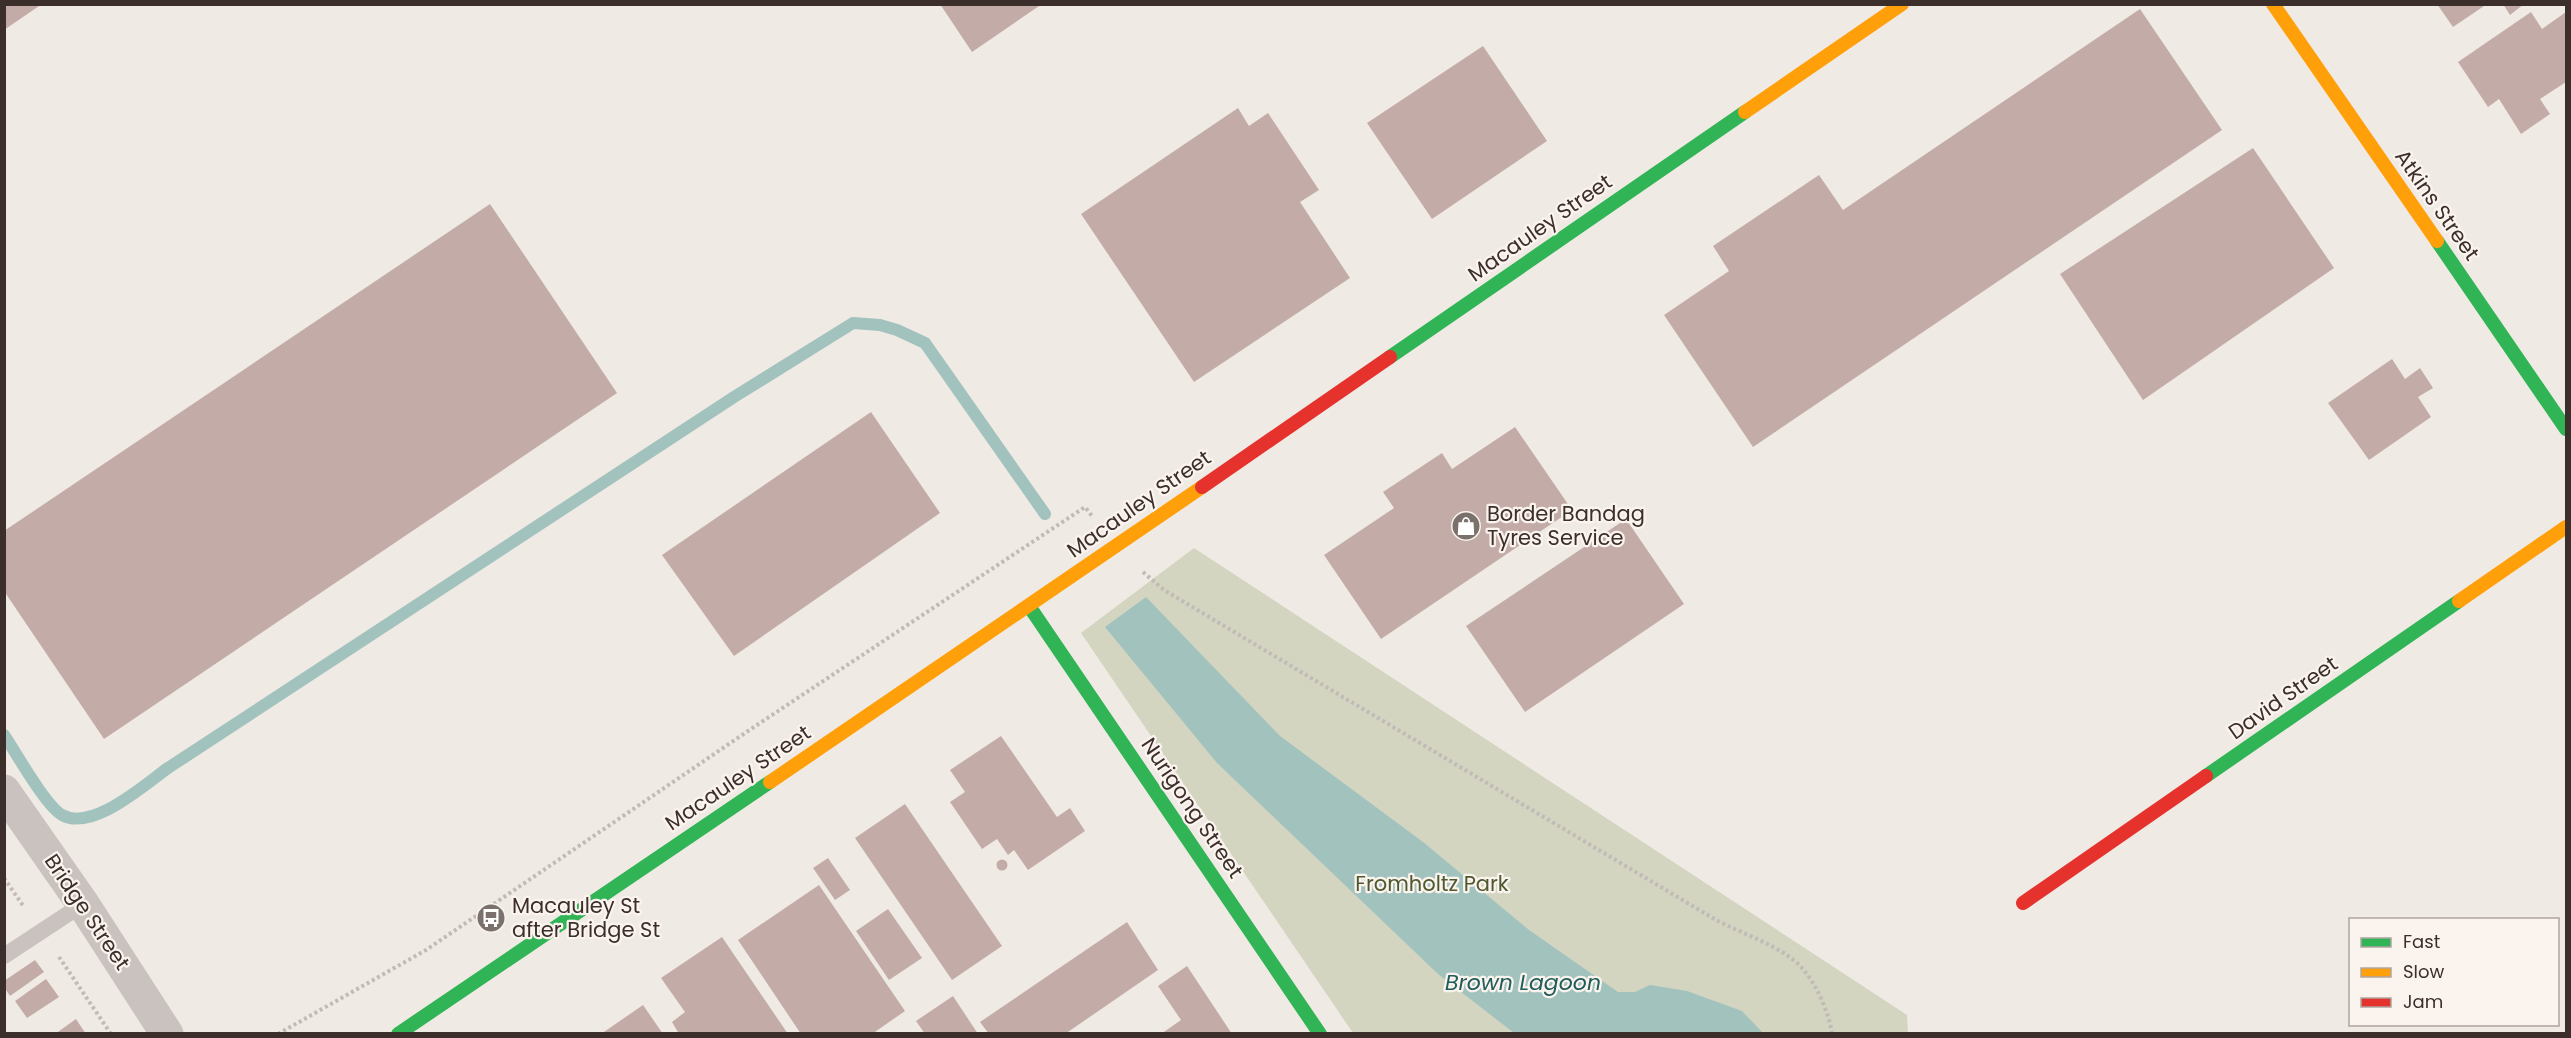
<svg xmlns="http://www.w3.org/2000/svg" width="2571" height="1038" viewBox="0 0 2571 1038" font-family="Poppins,sans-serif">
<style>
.green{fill:#d3d5c0}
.water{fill:#a2c2be}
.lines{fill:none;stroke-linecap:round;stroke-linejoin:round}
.stream{stroke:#a2c2be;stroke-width:12}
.building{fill:#c3aca7}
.path{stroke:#c2bab6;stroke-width:4;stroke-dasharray:3 3;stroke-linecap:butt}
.lane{stroke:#c9c2be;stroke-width:16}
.street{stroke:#c9c2be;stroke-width:33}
.fast{stroke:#30b455;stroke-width:14}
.slow{stroke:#ff9f0a;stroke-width:14}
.jam{stroke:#e5322d;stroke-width:14}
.labels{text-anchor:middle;stroke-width:4.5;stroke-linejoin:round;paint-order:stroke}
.street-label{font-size:21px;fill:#3b2e2b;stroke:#fbf4ee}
.poi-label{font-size:21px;fill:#3b2e2b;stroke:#fbf4ee;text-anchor:start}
.park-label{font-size:21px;fill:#4f592f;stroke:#fbf4ee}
.water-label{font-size:22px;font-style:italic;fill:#205d5a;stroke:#fbf4ee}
</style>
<rect width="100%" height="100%" fill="#f0eae5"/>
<path class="green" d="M1194,548L1907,1015L1908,1033H1353L1081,633Z"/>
<path class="water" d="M1146,597L1280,736L1423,842L1529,930L1618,992H1635L1650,985L1687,991L1742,1011L1763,1033H1514L1438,974L1217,763L1105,627Z"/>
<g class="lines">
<path class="stream" d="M4,735C17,754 45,805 62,815C92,832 144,785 168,768L734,397L853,323L880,325L897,330L925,343L1045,514"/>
</g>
<path class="building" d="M4,4H42L4,30Z
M940,4H1042L972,52Z
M2437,4H2487L2453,27Z
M2503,4H2524L2510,15Z
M2140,9L2222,130L1753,447L1664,315L1729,271L1713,246L1819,175L1843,210Z
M2531,12L2542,29L2566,12V82L2540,99L2550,114L2521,134L2499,99L2488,107L2458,62Z
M1483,46L1547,141L1432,219L1367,123Z
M1238,108L1249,126L1268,113L1319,190L1300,202L1350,278L1194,382L1081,214Z
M2253,148L2334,268L2143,400L2060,274Z
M490,204L617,393L104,739L4,591V531Z
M2392,359L2405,379L2420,368L2433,388L2418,397L2431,417L2369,460L2328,403Z
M871,412L940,513L734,656L662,555Z
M1515,427L1572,510L1381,639L1324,555L1394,508L1383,492L1442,453L1452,469Z
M1626,519L1684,604L1525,712L1466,626Z
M1001,736L1057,817L1070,808L1085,831L1028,870L1014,850L1008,855L997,839L982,849L950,802L965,792L950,770Z
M905,804L1002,946L952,980L855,838Z
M828,858L850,890L835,900L813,868Z
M996.5 865a5.5 5.5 0 1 1 11 0a5.5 5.5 0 1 1-11 0Z
M819,885L905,1011L872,1034H801L738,940Z
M888,909L922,958L889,980L856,931Z
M1127,922L1158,970L1065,1034H989L980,1022Z
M722,937L788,1034H679L672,1022L685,1012L661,978Z
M35,960L44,972L10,996L4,987V981Z
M1187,966L1232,1034H1161L1181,1020L1158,986Z
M46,979L59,997L27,1018L15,1001Z
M953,996L978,1034H925L916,1021Z
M643,1005L663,1034H601Z
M76,1019L86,1034H55Z"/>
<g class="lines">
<path class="path" d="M1143,572L1164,590L1716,920C1741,933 1783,947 1801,967C1816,983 1829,1012 1832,1034
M4,878L24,907
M59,957L111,1034
M278,1034L426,950L748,731L1085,507L1092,516"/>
<path class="lane" d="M4,956L83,904"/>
<path class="street" d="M4,791L83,904L167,1034"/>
<path class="fast" d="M2437,241L2566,429
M1390,357L1745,112
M1029,606L1320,1034
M2206,776L2459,601
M398,1034L770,782"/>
<path class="slow" d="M2273,4L2437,241
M1745,112L1902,4
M2459,601L2566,527
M770,782L1202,487"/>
<path class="jam" d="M1202,487L1390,357
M2023,903L2206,776"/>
</g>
<defs>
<g id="shop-disc" transform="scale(1.5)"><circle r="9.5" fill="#7a706c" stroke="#fbf4ee"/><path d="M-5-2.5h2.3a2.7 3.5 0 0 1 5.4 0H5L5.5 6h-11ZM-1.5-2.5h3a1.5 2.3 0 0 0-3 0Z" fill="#fff"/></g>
<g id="bus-disc" transform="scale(1.5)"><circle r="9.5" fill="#7a706c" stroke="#fbf4ee"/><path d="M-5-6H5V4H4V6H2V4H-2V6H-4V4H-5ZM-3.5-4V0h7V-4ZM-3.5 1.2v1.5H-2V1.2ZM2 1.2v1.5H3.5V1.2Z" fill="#fff"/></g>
</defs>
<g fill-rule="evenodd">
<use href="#shop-disc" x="1466" y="526"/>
<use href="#bus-disc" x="491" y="918"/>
</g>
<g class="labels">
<g class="street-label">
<text transform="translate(2437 205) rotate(55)" y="7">Atkins Street</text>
<text transform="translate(1540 228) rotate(-35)" y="7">Macauley Street</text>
<text transform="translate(1139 504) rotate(-35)" y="7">Macauley Street</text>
<text transform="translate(2283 698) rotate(-35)" y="7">David Street</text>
<text transform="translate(738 778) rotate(-34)" y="7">Macauley Street</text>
<text transform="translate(1192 808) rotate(56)" y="7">Nurigong Street</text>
<text transform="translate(87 912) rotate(56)" y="7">Bridge Street</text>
</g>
<g class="poi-label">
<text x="1487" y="521">Border Bandag<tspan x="1487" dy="24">Tyres Service</tspan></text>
<text x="512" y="913">Macauley St<tspan x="512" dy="24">after Bridge St</tspan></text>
</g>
<g class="park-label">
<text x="1432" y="891">Fromholtz Park</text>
</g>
<g class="water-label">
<text x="1523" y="990">Brown Lagoon</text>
</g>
</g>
<rect width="2571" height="1038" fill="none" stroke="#3b2e2b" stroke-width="12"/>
<rect x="2349" y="918" width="210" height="108" fill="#fbf4ee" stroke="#aea5a0" stroke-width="1.5"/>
<rect x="2361" y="938" width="30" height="9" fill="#30b455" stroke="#aea5a0" stroke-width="1.5"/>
<text x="2403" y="948" font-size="18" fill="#3b2e2b">Fast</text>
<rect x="2361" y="968" width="30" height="9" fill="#ff9f0a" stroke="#aea5a0" stroke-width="1.5"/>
<text x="2403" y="978" font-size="18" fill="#3b2e2b">Slow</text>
<rect x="2361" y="998" width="30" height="9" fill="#e5322d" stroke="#aea5a0" stroke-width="1.5"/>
<text x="2403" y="1008" font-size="18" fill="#3b2e2b">Jam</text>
</svg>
